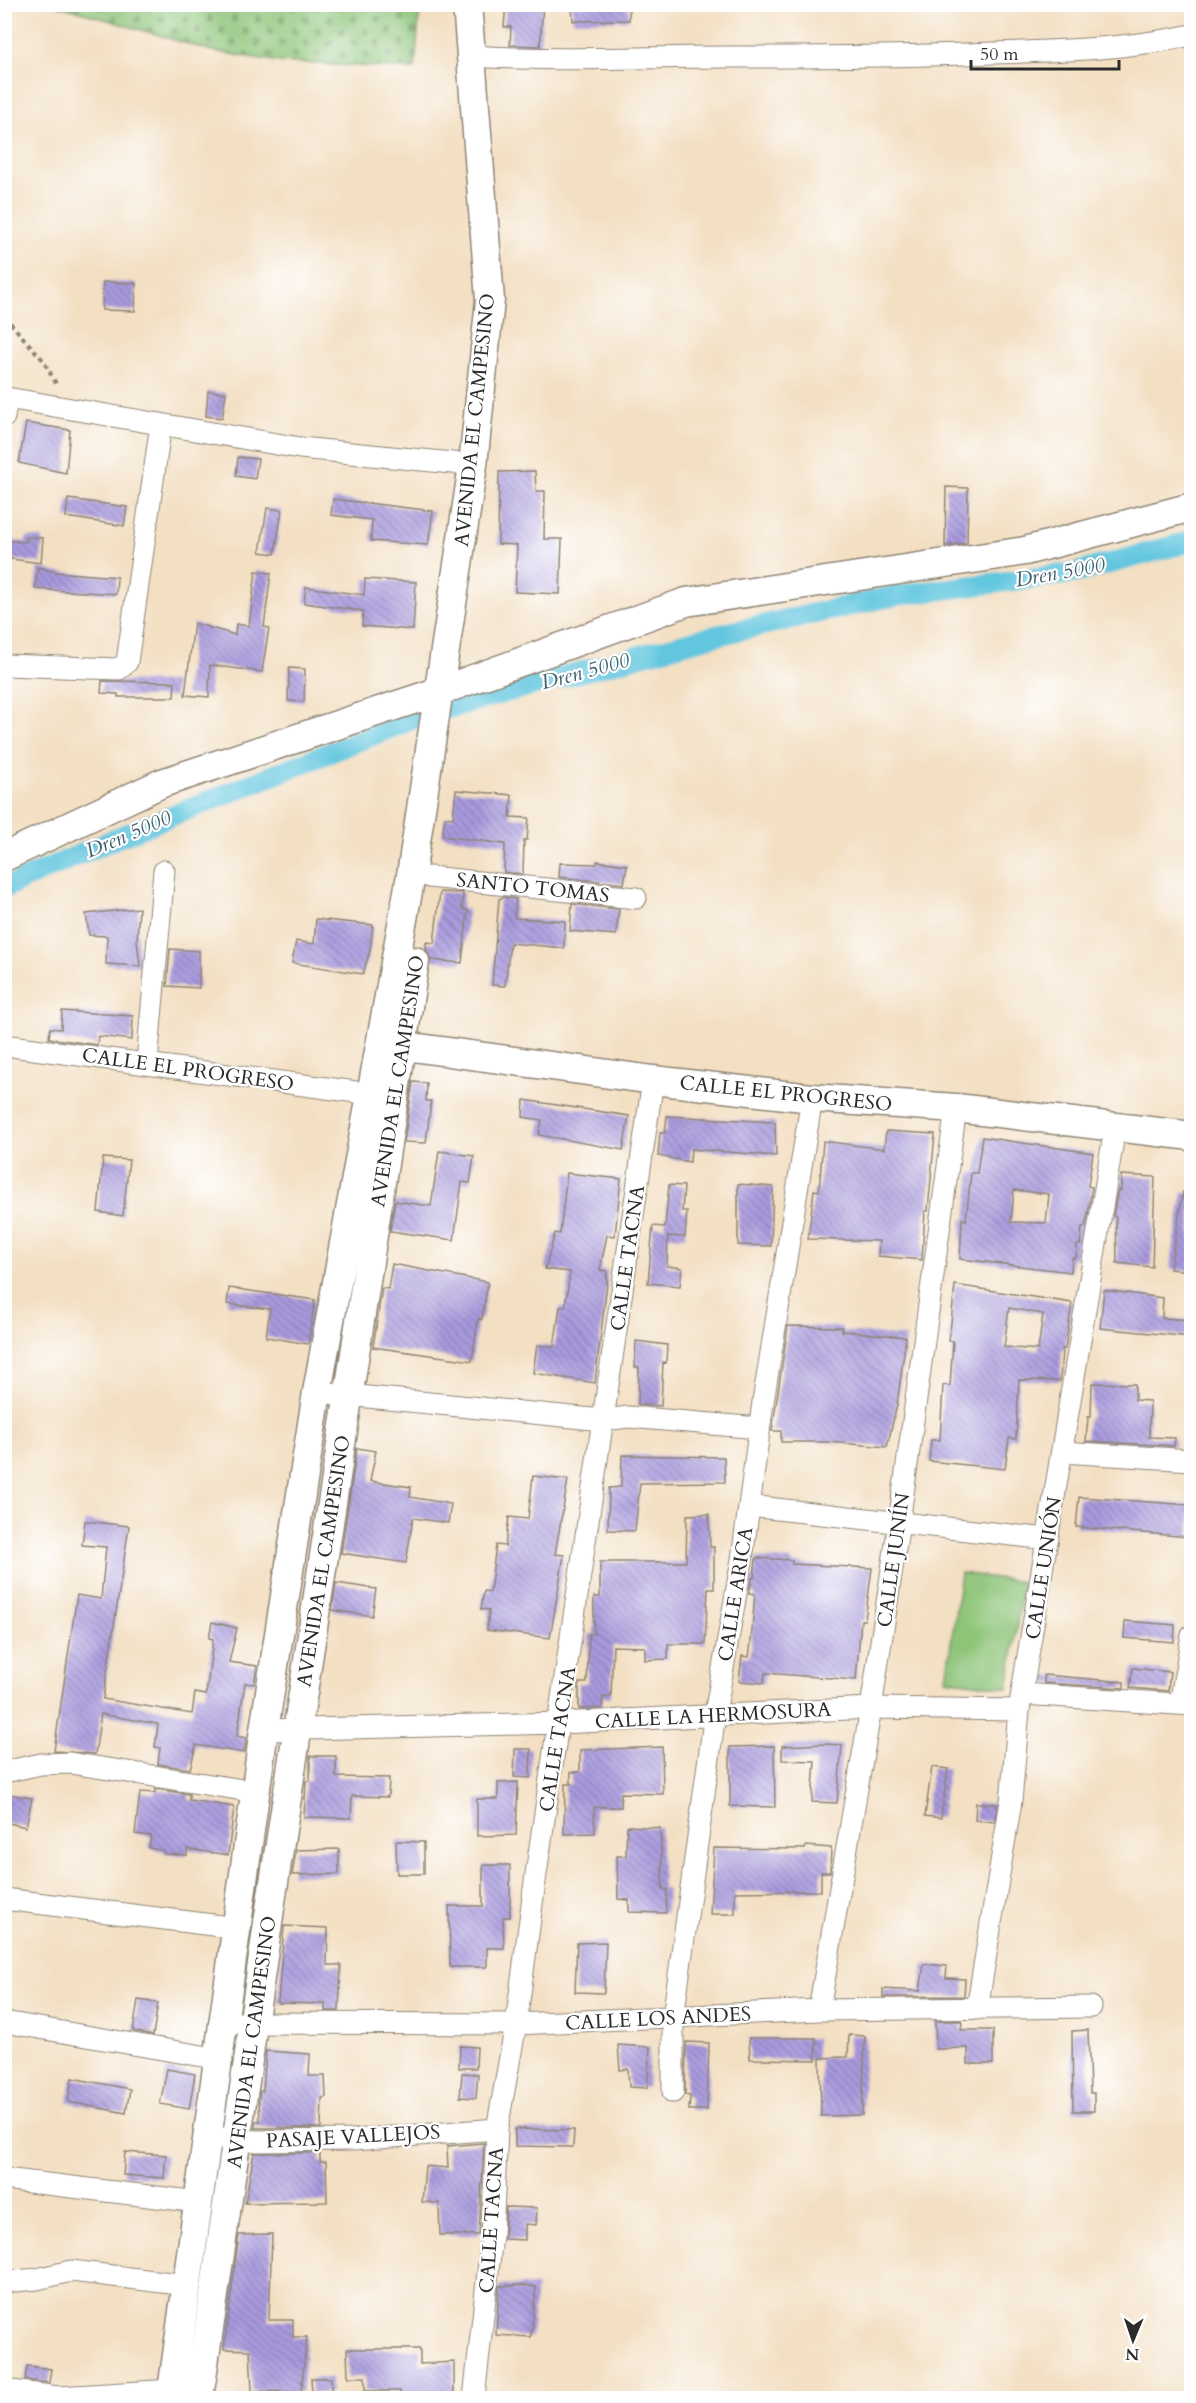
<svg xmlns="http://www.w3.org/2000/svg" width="1196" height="2403" viewBox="0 0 1196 2403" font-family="Cardo,serif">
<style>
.cemetery{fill:url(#cemetery-stones);stroke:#5c7852;stroke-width:1.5}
.pitch{fill:#8dc478;stroke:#5c7852;stroke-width:1.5}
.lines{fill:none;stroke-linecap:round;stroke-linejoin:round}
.canal{stroke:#62c6df;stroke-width:21}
.building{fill:url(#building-back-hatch);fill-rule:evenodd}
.street-casing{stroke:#8f8576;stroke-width:23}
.secondary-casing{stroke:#8f8576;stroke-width:31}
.path{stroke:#8f8576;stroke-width:4;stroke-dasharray:4.5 4.5;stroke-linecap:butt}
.street{stroke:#fff;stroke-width:21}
.secondary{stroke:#fff;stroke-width:28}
.labels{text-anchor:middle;stroke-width:4.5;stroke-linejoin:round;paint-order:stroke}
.street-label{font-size:20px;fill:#2b2b2b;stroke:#fff}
.water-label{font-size:21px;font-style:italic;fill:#3e616a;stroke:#fff}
</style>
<defs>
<pattern id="cemetery-stones" width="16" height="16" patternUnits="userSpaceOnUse" patternTransform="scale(1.5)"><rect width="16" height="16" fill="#8dc478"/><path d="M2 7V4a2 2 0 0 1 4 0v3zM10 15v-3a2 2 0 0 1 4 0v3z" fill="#739f63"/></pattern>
<pattern id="building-back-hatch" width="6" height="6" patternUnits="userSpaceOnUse" patternTransform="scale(1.5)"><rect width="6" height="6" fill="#a99ade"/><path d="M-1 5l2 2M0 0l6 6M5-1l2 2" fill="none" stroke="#8a7eb4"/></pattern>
</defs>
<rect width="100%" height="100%" fill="#fff"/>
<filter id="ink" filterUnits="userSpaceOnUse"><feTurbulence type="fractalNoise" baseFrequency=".0167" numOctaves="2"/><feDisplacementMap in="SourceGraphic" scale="12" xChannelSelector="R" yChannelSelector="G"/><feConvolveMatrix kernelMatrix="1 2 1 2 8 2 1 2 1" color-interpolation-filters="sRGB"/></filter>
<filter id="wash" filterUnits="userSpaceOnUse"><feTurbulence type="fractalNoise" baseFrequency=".008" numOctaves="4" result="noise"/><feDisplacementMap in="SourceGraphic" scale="24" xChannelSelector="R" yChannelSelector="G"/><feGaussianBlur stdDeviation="1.35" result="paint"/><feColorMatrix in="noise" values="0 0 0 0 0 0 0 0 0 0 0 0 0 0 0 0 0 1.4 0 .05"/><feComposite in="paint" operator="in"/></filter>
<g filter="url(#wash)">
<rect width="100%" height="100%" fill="#f3dfc2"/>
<path class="cemetery" d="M57,5H420L415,69L280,62L212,51Z"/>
<path class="pitch" d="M961,1573L1023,1582L1008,1688L946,1679Z"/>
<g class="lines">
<path class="canal" d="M4,888L119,837L423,715L705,638L898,595L1075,573L1192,541"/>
</g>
<g id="blocks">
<path class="building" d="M506,4H543L540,46L510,45L511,27H504Z
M629,4V20L573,21L572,5Z
M103,282L136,283L135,311L102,310Z
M208,391L226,393L222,418L206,416Z
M26,423L70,430L66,473L19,463Z
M238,457L258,459L255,479L236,476Z
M535,471L536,491H545L544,539H562L560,594L515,592L517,545L498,544L499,472Z
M946,487L968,488L967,543L945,546Z
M68,499L127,507L124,526L66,517Z
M333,499L433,511L428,545L371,541L372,520L331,515Z
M267,508L282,510L275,554L260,552Z
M27,537L43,538L41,563L4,558V540L26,542Z
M38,567L55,572L117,577L116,594L35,589Z
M256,571L271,573L264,627L269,628L262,672L210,665L209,697L185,695L194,623L235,635L236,624L249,626Z
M365,579L416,582L413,630L362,626L363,611L304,603L306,587L364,595Z
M289,668L305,669L304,702L288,701Z
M102,681L175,682L174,697H118V694L101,693Z
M456,790L512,795L510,817L529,818L527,840H524L523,874L504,872L505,844L442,836L445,817L453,818Z
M597,861L627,865L624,884L559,877L560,863L597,864Z
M440,892L463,893L462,909L468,910L462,963L431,960L426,948V942L434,943Z
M503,897L516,899L514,918L565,921L564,948L510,943L505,986L492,985L499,899Z
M572,904L619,909L616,935L570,931Z
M139,908L137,940L140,966L106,964L107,936L89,935L86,914Z
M316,919L373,925L370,950L363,974L292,963L296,941L314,944Z
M170,949L199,951V988L167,986Z
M62,1011L133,1016L132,1040L98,1036L97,1045L49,1038L50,1028L61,1029Z
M413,1082L427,1083L426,1101H431L426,1143L404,1142Z
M524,1100L629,1116L623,1150L539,1135L542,1120L523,1117Z
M667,1116L775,1122L776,1156L691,1149L690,1162L658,1156L660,1133H665Z
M886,1131L935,1134L928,1211H925L922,1260L878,1256L879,1241L808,1239L814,1190L819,1191L823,1141L884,1149Z
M982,1137L1093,1153L1088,1186L1092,1187L1088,1214L1085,1227H1082L1080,1245H1077L1076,1258H1072L1071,1272L960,1259L962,1219L966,1220L971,1173H977ZM1014,1190L1049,1194L1046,1223L1011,1222Z
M439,1151L474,1156L470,1183L462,1182L454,1240L390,1231L395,1201L431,1206Z
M103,1158L129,1160L123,1216L98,1212Z
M567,1173L621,1179L615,1236L607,1235L600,1270L607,1271V1283L595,1383L533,1373L537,1345L554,1347L560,1307H565L570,1272L545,1269L555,1233L560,1234Z
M1121,1175L1155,1177L1152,1267L1117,1263L1116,1217L1113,1216L1118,1190H1121Z
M738,1184L773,1187L771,1246L738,1245Z
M669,1185L684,1186L682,1211H687L685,1237L668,1236L667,1266L682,1268L680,1286L648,1283L653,1226L665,1227Z
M1183,1192H1191V1271L1170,1269Z
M392,1264L488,1282L482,1319H478L472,1361L373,1347L382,1288L388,1289Z
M955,1285L1072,1303L1065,1349H1062L1060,1381L1019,1380L1016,1439L1009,1438L1005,1469L929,1461L931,1440H940L943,1385L950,1386L953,1341H949ZM1009,1308L1043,1314L1038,1350L1004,1347Z
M229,1288L315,1300L308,1344L266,1337L270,1309L227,1304Z
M1104,1290L1163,1298L1162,1318L1191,1320V1337L1100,1328Z
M788,1326L842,1327V1331L906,1337L897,1405L887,1447L828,1442H781V1431H772Z
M636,1341L667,1345L666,1363L663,1362L661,1406L638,1405L639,1367H635Z
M1092,1383L1135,1384V1400L1150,1401L1149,1437L1175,1438L1174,1446L1086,1441L1088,1417H1091Z
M357,1448L376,1451L370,1481L411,1487L410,1497L451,1504L448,1523L413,1518L406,1563L341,1553Z
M622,1455L724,1457L725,1482L640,1483L635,1531L608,1530L609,1488L621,1487Z
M533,1476L568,1480L555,1554L564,1555L550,1638L487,1630L489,1610L481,1609L484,1591L490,1592L496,1545L505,1546L509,1517L528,1519Z
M1079,1497L1191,1505L1189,1537L1076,1527Z
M709,1514L710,1547H714V1589H708L705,1644H668V1659L645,1660V1647L613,1646L611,1697H603L602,1708L579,1709V1683H587L589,1634H594V1597H600V1562H686L687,1515Z
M85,1521L129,1526L103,1699L192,1714L195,1693L206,1695L213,1639L209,1638L212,1622L237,1628L229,1662L257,1666L254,1684L245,1683L237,1736L246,1738L244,1753L196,1745L190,1769L158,1764L160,1748L155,1747L158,1724L101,1714L95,1754L54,1751L77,1595L101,1599L106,1547L82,1545Z
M756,1558L792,1560V1564L872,1568L865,1620H861L856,1680L765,1673L764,1683L739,1681L742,1656L749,1657L751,1642L755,1594L749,1593L752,1578H754Z
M336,1583L376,1589L372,1616L332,1610Z
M1125,1621L1175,1625L1174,1642L1124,1638Z
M1133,1668L1170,1672L1168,1691L1130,1688Z
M1044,1675L1124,1682V1688L1044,1683Z
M824,1744L842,1745L837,1803L812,1802L815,1761L782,1760V1746Z
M774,1746L775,1807L730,1806V1747Z
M662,1747L663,1794L621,1793V1807H594L595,1833L564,1834L565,1784H571V1772H580V1750Z
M515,1749H531L530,1778L514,1777Z
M310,1756H336V1777L389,1778L388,1797L352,1796L351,1818L304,1817L306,1781H310Z
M932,1767L948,1769L941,1818L925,1816Z
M518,1782L516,1835L477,1836V1799H498V1783Z
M155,1789L189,1794V1800L234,1807L228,1855L187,1849V1855L164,1854V1851L149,1848L151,1836L135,1834L140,1792L155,1793Z
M4,1793L32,1798L26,1827L4,1822Z
M976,1803L997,1804L995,1822L975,1820Z
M627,1826L660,1828L663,1889H667L666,1913L629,1912V1900L618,1899L617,1856H626Z
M396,1841L424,1842V1874H397Z
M806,1846L831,1848L830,1872H821V1891L735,1892V1914H710L714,1848L805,1849Z
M339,1849V1874L292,1875L296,1850Z
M483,1865H510V1917H503L504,1948H487V1967H450L449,1906H483Z
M284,1926L328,1928L327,1965H341L339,2011H325V2004L278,2003Z
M606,1942L604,1993L575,1992L577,1943Z
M924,1964L947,1966L946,1978L965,1979L964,1996L883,1997V1989L920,1991Z
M138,2000L158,2003L153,2035L133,2031Z
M935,2021H962L961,2030H993V2064H968V2048L936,2049Z
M1088,2030L1090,2093H1094V2111H1073L1072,2031Z
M849,2035L865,2036L862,2115L821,2116L820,2058L848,2057Z
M749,2038H816V2060L750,2059Z
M686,2042L709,2043L707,2110H689L690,2096L685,2095Z
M618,2045L650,2047L647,2088L629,2087L628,2069L620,2070Z
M460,2046L477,2047L476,2068H459Z
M266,2051L310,2054L309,2076H325L326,2097L322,2098L321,2128H255L256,2121H260L259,2102L260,2091H263Z
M167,2069L195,2074L189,2109L160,2104Z
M462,2073L478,2074L476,2098L460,2097Z
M72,2078L130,2089L126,2113L68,2102Z
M515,2129L574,2130L573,2147L515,2146Z
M484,2143L479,2235H440L439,2203L422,2202L425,2166L448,2168L447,2146Z
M125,2152L166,2155L164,2178L123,2175Z
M254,2153H320V2162H326L327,2202L245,2203Z
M506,2207L537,2208L536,2225L525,2224V2240L504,2239Z
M272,2234L269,2320H293V2337H307L301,2392L252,2391L250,2350L224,2349L239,2235Z
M523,2285L536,2287L531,2337L496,2335L499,2286Z
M347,2349H420V2364L454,2362V2398H400V2391H365V2377H348Z
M27,2366L51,2369L49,2383L25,2380Z
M311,2378H331V2393H312Z"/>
</g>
</g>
<g filter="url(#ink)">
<use href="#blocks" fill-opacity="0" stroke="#8f8576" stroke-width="1.5"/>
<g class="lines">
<g class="street-casing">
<path id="street" d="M472,56C566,62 659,56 753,57C833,57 913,56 993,53C1060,51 1127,49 1192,35
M4,417L7,398L300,448L473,465
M4,665L119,669L127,662L161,424
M429,877L636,898
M4,1045L371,1094
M147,1063L164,871
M317,1392L603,1420L629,1417L759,1428
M1062,1452L1192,1460
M749,1506L1048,1539
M1022,1694L1192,1705
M1180,1704L1192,1635
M264,1730L560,1723L871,1708L1019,1710
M4,1772L41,1764L70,1763L256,1792
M4,1899L237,1928
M977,2009L1011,1801L1019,1710L1115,1128
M819,2010L871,1708L899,1523L956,1108
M4,2022L220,2059
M240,2023L516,2024L819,2010L1091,2007
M673,2092V2018L715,1714L742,1559L763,1402L812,1098
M209,2137L258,2141L353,2140L497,2129
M4,2179L199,2202
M4,2282L37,2279L71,2271L187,2285
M4,2390L58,2397L172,2390
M474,2398L492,2236L497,2129L516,2024L536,1874L653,1080"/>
</g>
<g class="secondary-casing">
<path id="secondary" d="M4,857L162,783L440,691L686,602L1025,551L1192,507
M383,1043L653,1080L812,1098L956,1108L1192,1136
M171,2398L264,1730L317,1392L411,875L473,465L490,300L467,4
M199,2398L271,1902L415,961"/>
</g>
<path class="path" d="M4,316L43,360L58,387"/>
<use href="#street" class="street"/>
<use href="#secondary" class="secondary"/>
</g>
</g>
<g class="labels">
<g class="street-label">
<text transform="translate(474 420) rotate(-84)" y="7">AVENIDA EL CAMPESINO</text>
<text transform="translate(533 887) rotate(6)" y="7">SANTO TOMAS</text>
<text transform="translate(188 1069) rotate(8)" y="7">CALLE EL PROGRESO</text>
<text transform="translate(397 1081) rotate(-81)" y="7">AVENIDA EL CAMPESINO</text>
<text transform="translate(786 1093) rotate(6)" y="7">CALLE EL PROGRESO</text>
<text transform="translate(627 1258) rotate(-82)" y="7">CALLE TACNA</text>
<text transform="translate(893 1560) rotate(-82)" y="7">CALLE JUNÍN</text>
<text transform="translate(323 1561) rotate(-81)" y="7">AVENIDA EL CAMPESINO</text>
<text transform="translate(1043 1568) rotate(-81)" y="7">CALLE UNIÓN</text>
<text transform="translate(735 1594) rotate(-81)" y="7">CALLE ARICA</text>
<text transform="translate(713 1715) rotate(-3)" y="7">CALLE LA HERMOSURA</text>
<text transform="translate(557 1739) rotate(-81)" y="7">CALLE TACNA</text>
<text transform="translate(658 2018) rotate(-3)" y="7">CALLE LOS ANDES</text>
<text transform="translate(251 2042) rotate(-82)" y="7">AVENIDA EL CAMPESINO</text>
<text transform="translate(353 2136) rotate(-3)" y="7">PASAJE VALLEJOS</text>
<text transform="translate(491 2220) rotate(-86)" y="7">CALLE TACNA</text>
</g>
<g class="water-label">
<text transform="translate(1060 572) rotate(-10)" y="7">Dren 5000</text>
<text transform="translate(585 671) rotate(-15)" y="7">Dren 5000</text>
<text transform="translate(128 834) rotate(-23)" y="7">Dren 5000</text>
</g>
</g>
<rect width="1196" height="2403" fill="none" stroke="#fff" stroke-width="24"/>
<g transform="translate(1133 2340) rotate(182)" stroke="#ffffff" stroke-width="4.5" paint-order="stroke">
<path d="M0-4.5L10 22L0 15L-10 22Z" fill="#2b2b2b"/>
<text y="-9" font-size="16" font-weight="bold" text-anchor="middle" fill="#2b2b2b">N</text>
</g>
<path d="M971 60v9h148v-9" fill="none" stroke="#2b2b2b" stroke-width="3"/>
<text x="980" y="60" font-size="18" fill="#2b2b2b" stroke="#ffffff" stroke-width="4.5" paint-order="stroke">50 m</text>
</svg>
